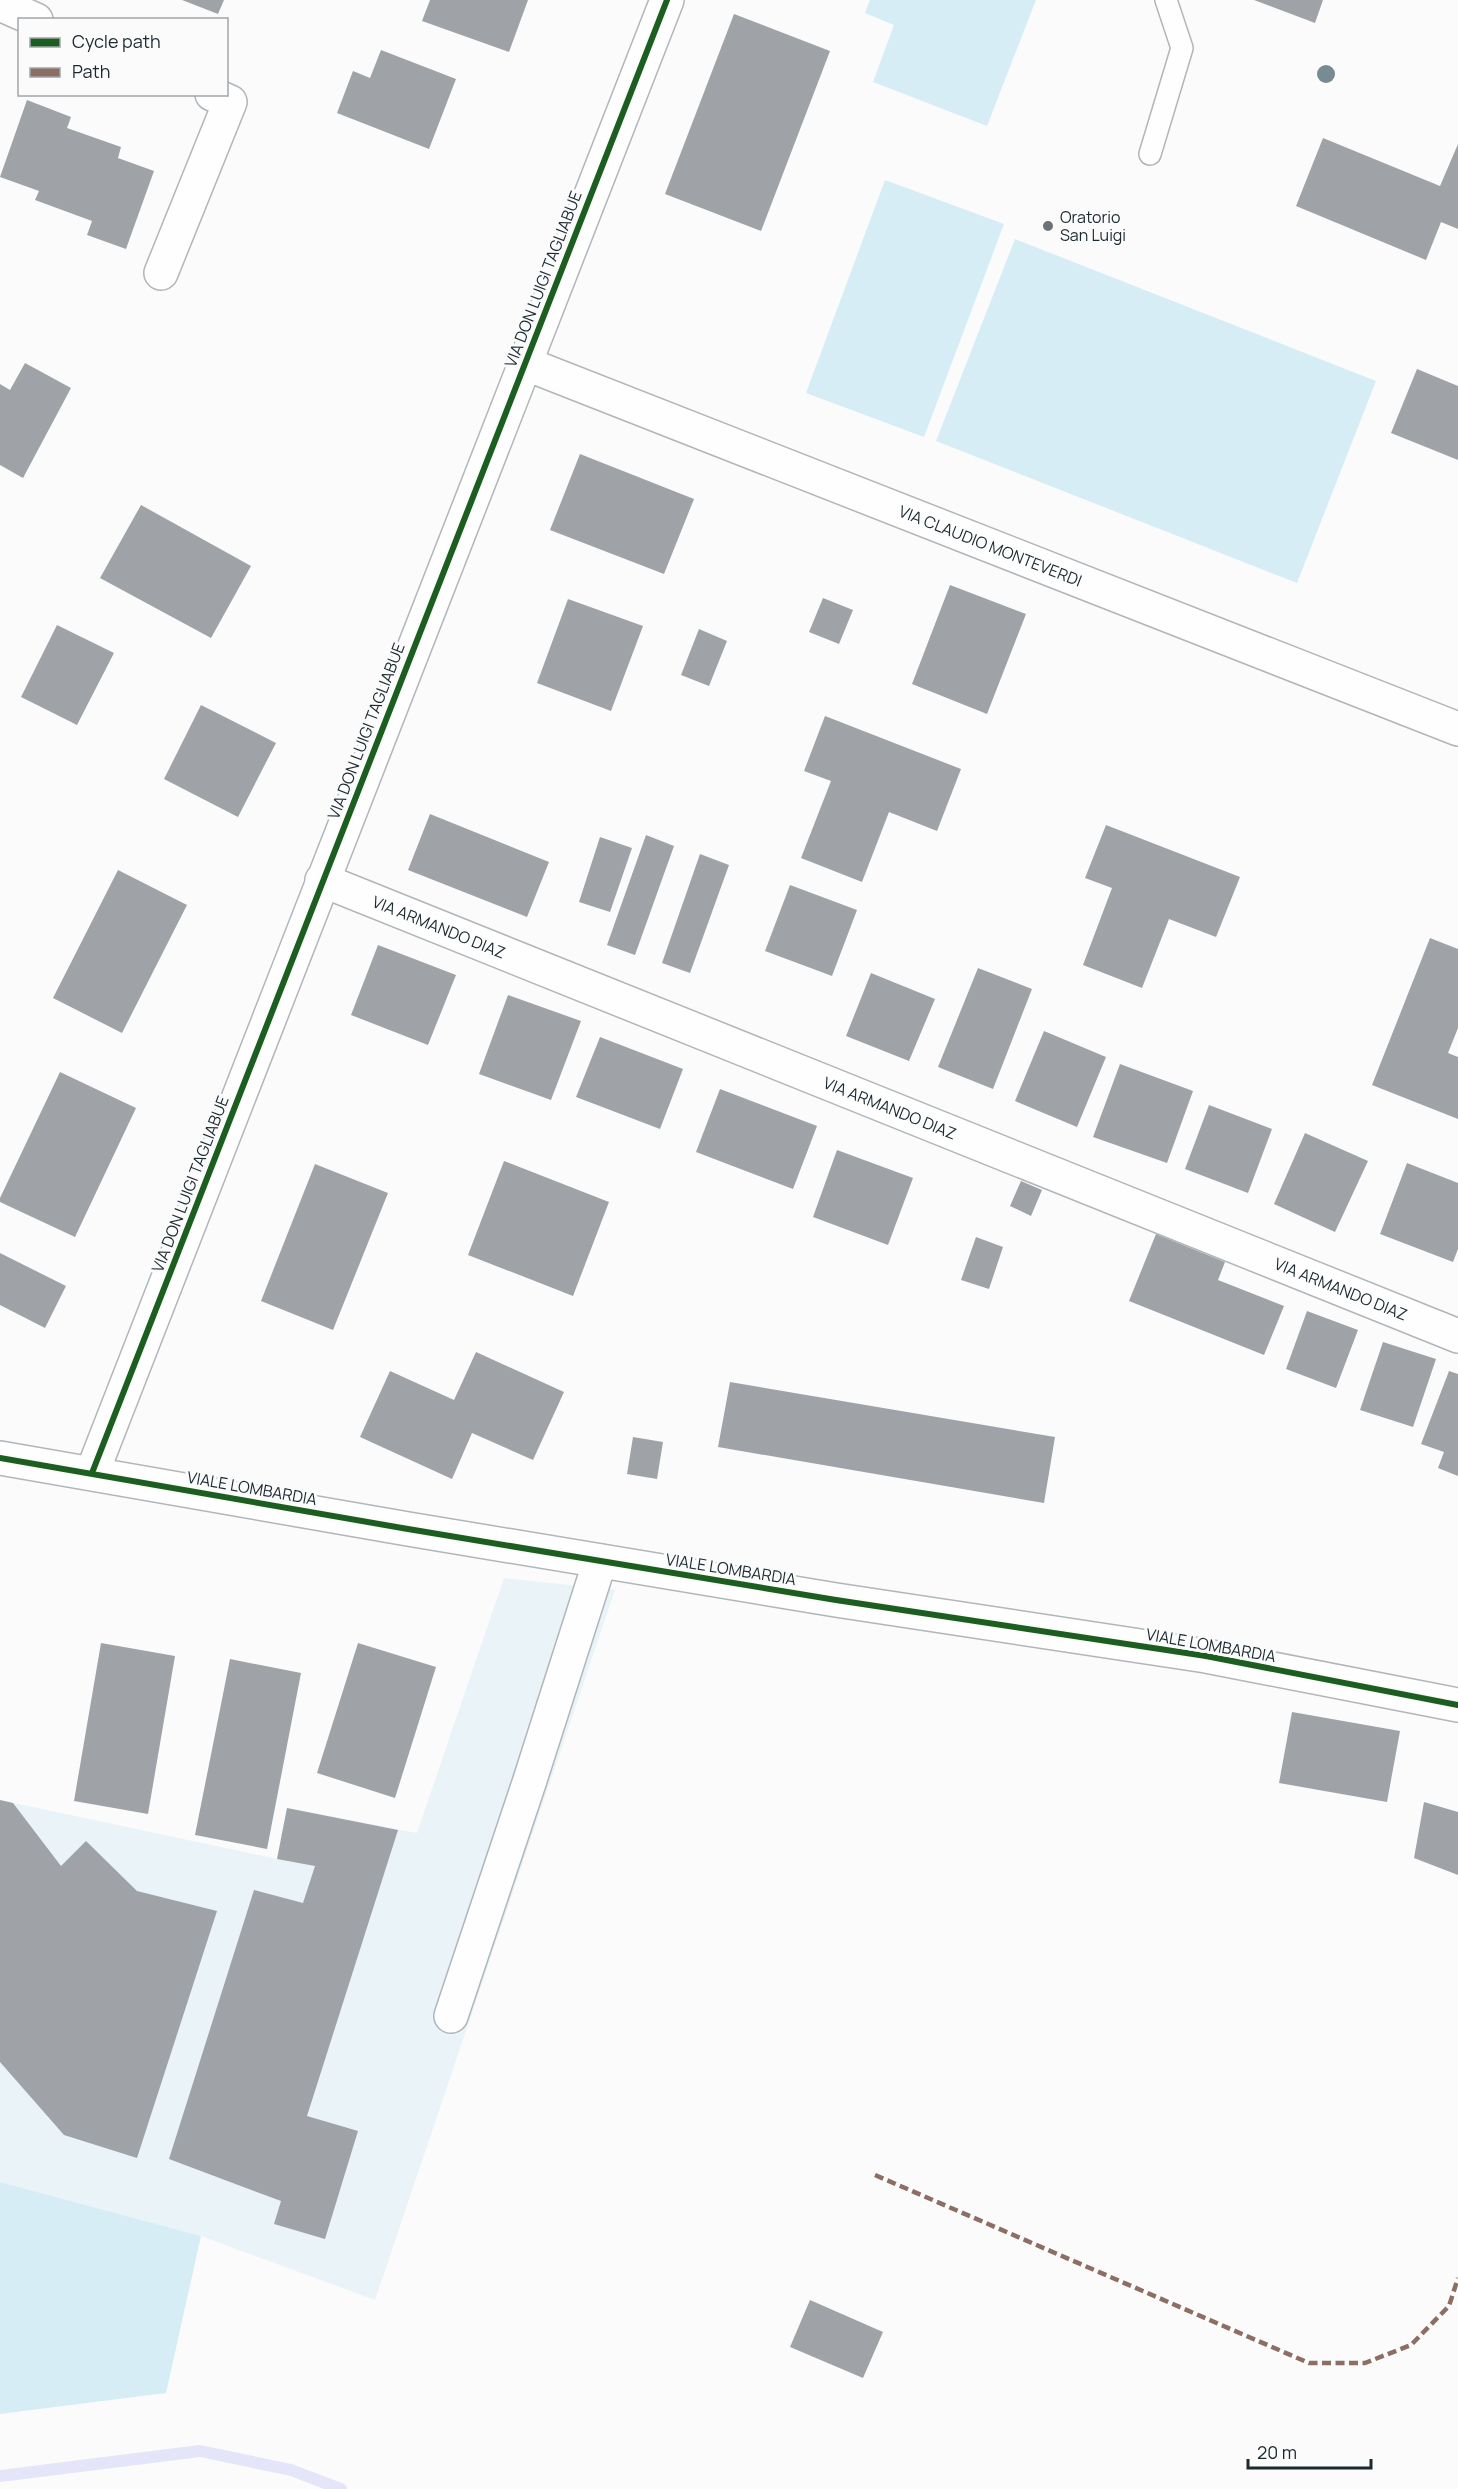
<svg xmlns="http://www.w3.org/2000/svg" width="1458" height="2489" viewBox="0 0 1458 2489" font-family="Manrope,sans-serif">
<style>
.built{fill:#e9f3f8}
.green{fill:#d7edf6}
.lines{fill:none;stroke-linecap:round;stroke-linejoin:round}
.stream{stroke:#e5e5fa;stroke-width:12}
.building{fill:#9fa3a8}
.service-casing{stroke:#b0b6ba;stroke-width:24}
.minor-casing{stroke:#b0b6ba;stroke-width:36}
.tertiary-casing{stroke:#b0b6ba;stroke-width:36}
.service{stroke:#fefefe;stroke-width:21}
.minor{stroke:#fefefe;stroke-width:33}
.tertiary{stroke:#fefefe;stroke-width:33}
.quiet{stroke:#8d6e63;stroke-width:4.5;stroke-dasharray:9 4.5;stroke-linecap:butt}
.cycleway-casing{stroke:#fbfbfb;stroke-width:10}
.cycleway{stroke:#1b5e20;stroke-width:6}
.tree{fill:#778b93}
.poi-dot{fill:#697378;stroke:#fbfbfb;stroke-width:2}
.labels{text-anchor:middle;stroke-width:6;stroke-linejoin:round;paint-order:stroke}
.poi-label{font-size:16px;fill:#1b2a31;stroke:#fbfbfb;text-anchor:start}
.street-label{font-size:16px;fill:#1b2a31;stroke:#fbfbfb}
</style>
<rect width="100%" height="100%" fill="#fbfbfb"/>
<path class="built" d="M504,1578L615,1590L375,2300L201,2236L0,2182V1800L277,1859L287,1808L417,1833Z"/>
<path class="green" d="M870,0H1036L987,126L873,82L894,25L865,13Z
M885,180L1004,224L924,437L806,393Z
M1015,239L1376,381L1297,583L936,441Z
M0,2182L201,2236L166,2393L0,2414Z"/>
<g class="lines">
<path class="stream" d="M0,2476L200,2451L291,2470L341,2489"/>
</g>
<path class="building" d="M182,0H224L218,14Z
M430,0H528L509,52L422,21Z
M1254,0H1323L1315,23Z
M734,14L830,51L761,231L665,194Z
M381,50L456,79L429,149L337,113L353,71L370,78Z
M27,100L71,117L67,128L121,147L118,158L154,171L126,249L87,235L92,221L35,200L39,191L0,177Z
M1323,138L1440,186L1458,144V229L1441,222L1426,260L1296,206Z
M25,363L71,388L23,478L0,465V384L10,390Z
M1417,369L1458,386V460L1391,433Z
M580,454L694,499L664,574L550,530Z
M141,505L251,566L211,638L100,578Z
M950,585L1026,614L987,714L912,684Z
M823,598L853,610L839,644L809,632Z
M568,599L643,626L611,711L537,683Z
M57,625L114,653L77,725L21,697Z
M699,629L727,641L709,686L681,675Z
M201,705L276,743L238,817L164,779Z
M825,716L961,769L937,831L889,812L862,882L801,858L831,781L804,771Z
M430,814L549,862L527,917L408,870Z
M1106,825L1240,877L1216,937L1169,919L1142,988L1083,965L1112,888L1085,878Z
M646,835L674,846L635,955L607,945Z
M600,837L632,848L610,912L579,902Z
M700,854L729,865L690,973L662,963Z
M118,870L187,905L122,1033L53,998Z
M790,885L857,910L832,976L765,951Z
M1430,938L1458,949V1028L1448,1053L1458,1057V1119L1372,1085Z
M378,945L456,975L428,1045L351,1015Z
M978,968L1032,989L993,1089L938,1067Z
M871,973L935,999L909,1061L846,1036Z
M508,995L581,1021L551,1100L479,1074Z
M1044,1031L1106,1057L1077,1127L1015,1101Z
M600,1037L683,1069L660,1129L576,1097Z
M1120,1064L1193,1091L1167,1163L1093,1137Z
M60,1072L136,1108L75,1237L0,1202V1198Z
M720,1089L817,1126L793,1189L696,1152Z
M1209,1105L1272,1129L1248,1193L1185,1169Z
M1305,1133L1368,1161L1335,1232L1274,1204Z
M837,1150L913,1178L888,1245L813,1217Z
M504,1161L609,1202L573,1296L468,1255Z
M1407,1163L1458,1183V1249L1453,1262L1380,1234Z
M315,1164L388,1193L333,1330L261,1301Z
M1021,1181L1042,1190L1031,1216L1010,1206Z
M1156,1234L1225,1262L1218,1280L1284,1306L1264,1355L1129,1301Z
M976,1237L1003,1247L989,1289L961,1280Z
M0,1253L66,1286L45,1328L0,1305Z
M1307,1311L1358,1330L1336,1388L1286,1369Z
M1383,1342L1436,1359L1413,1427L1360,1410Z
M476,1352L564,1392L533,1460L472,1433L452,1479L360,1437L390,1371L454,1400Z
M1449,1371L1458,1374V1476L1438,1468L1444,1452L1421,1444Z
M730,1382L1055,1437L1044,1503L718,1447Z
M633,1437L663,1442L657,1479L627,1474Z
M101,1643L175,1656L148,1814L74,1801Z
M358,1643L436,1667L395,1798L317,1773Z
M230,1659L301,1673L267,1849L195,1835Z
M1292,1712L1400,1731L1387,1802L1279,1783Z
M0,1800L13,1803L61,1866L86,1841L137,1891L217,1911L137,2158L64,2135L0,2062Z
M1424,1802L1458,1812V1875L1414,1858Z
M287,1808L398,1830L307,2116L358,2131L325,2239L274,2224L281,2201L169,2159L254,1890L303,1903L315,1866L277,1859Z
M810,2300L883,2332L863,2378L790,2347Z"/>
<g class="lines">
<g class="service-casing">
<path id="service" d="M1150,154L1182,48L1166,0"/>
</g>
<g class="minor-casing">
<g id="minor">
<path d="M0,4L36,20"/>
<path d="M161,273L230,102L212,94"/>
<path id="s1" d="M524,363L1458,729"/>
<path id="s2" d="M322,880L1458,1336"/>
<path d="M92,1473L667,0"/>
<path d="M451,2016L529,1783L600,1561"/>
</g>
</g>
<g class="tertiary-casing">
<path id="tertiary" d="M0,1458L408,1529L836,1600L1206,1656L1458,1705"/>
</g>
<use href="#service" class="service"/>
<use href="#minor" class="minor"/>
<use href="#tertiary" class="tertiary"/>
<path class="quiet" d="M875,2175L1309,2363H1365L1411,2345L1449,2306L1458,2278"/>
<g class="cycleway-casing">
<path id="cycleway" d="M0,1458L408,1529L836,1600L1206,1656L1458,1705
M92,1473L667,0"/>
</g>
<use href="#cycleway" class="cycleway"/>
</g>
<circle class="tree" cx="1326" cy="74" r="9"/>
<circle class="poi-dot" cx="1048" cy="226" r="6"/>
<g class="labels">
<g class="poi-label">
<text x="1060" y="223">Oratorio<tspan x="1060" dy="18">San Luigi</tspan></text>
</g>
<g class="street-label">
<text transform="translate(543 279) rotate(-69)" y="6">VIA DON LUIGI TAGLIABUE</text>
<text dy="6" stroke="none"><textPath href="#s1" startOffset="501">VIA CLAUDIO MONTEVERDI</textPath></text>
<text transform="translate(366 731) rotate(-69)" y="6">VIA DON LUIGI TAGLIABUE</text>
<text dy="6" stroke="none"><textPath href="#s2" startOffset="126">VIA ARMANDO DIAZ</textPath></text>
<text dy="6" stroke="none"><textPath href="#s2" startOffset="612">VIA ARMANDO DIAZ</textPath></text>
<text transform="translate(190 1184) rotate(-69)" y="6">VIA DON LUIGI TAGLIABUE</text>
<text dy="6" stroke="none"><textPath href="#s2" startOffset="1098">VIA ARMANDO DIAZ</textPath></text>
<text transform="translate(252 1488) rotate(10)" y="6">VIALE LOMBARDIA</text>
<text transform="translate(731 1569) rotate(9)" y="6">VIALE LOMBARDIA</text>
<text transform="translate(1211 1645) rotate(10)" y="6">VIALE LOMBARDIA</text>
</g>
</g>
<rect x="18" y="18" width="210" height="78" fill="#fbfbfb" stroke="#a1a7aa" stroke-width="1.5"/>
<rect x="30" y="38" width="30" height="9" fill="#1b5e20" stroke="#a1a7aa" stroke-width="1.5"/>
<text x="72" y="48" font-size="18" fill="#1b2a31">Cycle path</text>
<rect x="30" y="68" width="30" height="9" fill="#8d6e63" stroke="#a1a7aa" stroke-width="1.5"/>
<text x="72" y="78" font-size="18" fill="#1b2a31">Path</text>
<path d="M1248 2459v9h123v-9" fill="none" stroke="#1b2a31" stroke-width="3"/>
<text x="1257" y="2459" font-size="18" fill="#1b2a31" stroke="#fbfbfb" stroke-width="4.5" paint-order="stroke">20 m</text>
</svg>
